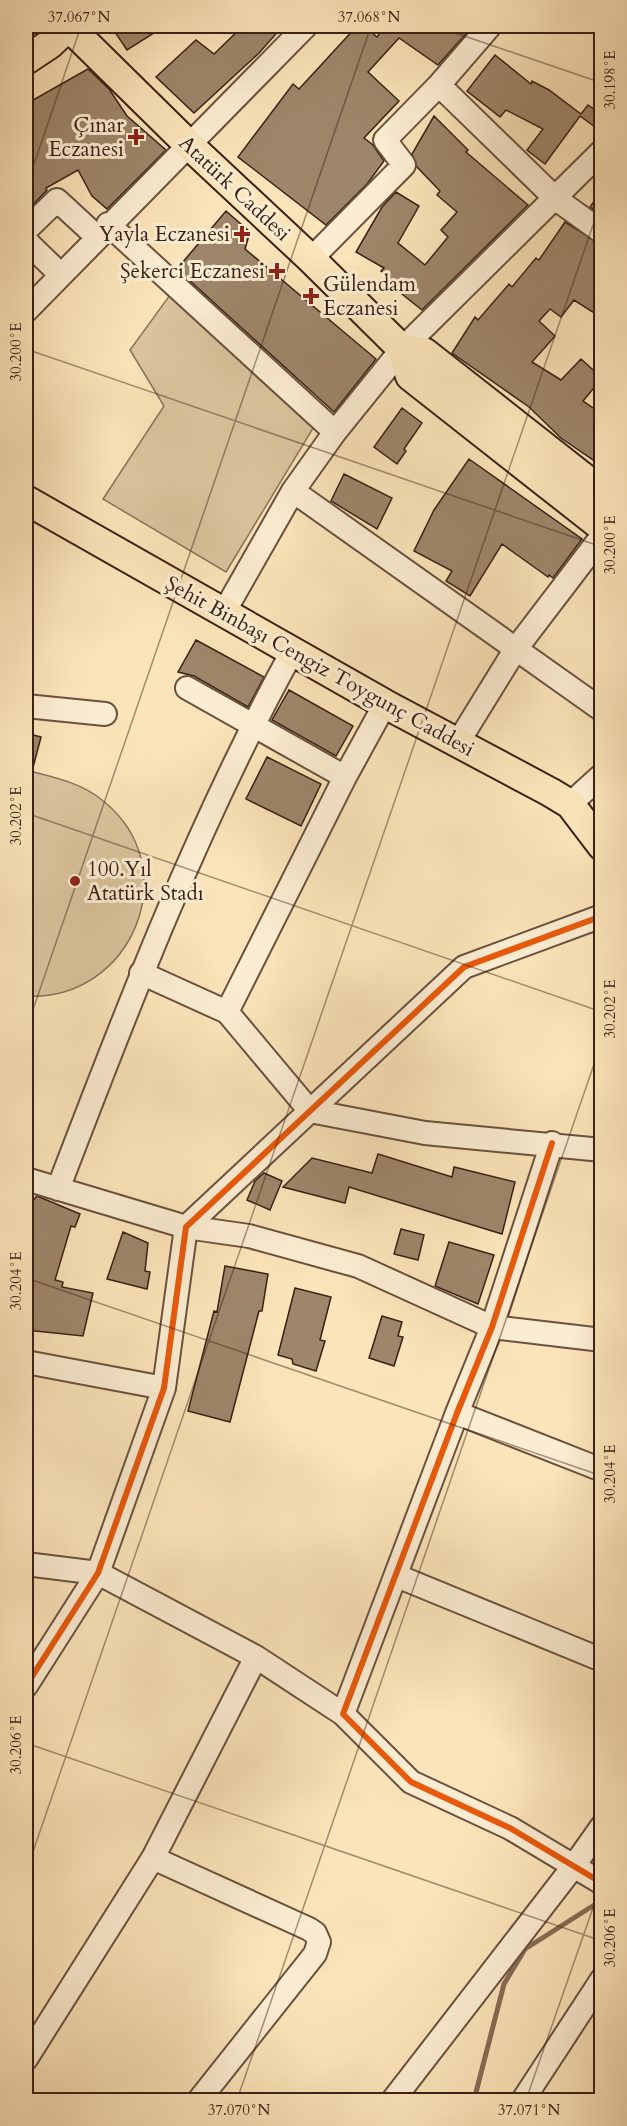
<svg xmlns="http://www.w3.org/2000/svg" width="627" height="2126" viewBox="0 0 627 2126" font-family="Cardo,serif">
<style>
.green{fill:#dac39d;stroke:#8a7259;stroke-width:1.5}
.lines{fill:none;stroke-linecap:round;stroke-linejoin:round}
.stream{stroke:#866d56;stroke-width:5}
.building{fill:#9e866a;stroke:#3a2015;stroke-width:1.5}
.minor-casing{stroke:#6a513e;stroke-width:26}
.major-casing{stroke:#3a2015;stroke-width:32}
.minor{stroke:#fcedd2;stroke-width:22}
.major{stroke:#fbe4b9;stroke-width:28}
.cycleway-casing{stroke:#fcedd2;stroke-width:10}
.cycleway{stroke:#e8590c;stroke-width:6}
.ticks{fill:none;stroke:#3a2015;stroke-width:1.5;stroke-opacity:0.45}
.poi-dot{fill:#8f2418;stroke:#fcedd2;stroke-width:2}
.labels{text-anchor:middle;stroke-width:6;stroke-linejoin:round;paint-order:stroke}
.poi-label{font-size:21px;fill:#3a2015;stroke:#fcedd2;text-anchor:end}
.street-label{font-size:21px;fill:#3a2015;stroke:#fcedd2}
.neatline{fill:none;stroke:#3a2015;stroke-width:2}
.ticks-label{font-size:15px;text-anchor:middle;fill:#3a2015}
</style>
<rect width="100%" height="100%" fill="#fbe4b9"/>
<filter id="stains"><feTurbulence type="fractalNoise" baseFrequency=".00333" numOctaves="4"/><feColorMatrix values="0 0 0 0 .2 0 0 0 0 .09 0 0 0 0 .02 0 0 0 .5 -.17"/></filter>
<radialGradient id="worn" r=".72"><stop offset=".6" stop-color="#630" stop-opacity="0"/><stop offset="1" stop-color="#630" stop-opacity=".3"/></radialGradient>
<path class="green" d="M170,295L315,425L226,572L103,499L164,406L130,350Z
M26,770C52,777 80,782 102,800C188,867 132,1002 26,996Z"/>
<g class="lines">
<path class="stream" d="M474,2100L504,1984L525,1949L602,1900"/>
</g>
<path class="building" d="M26,26H46L30,37L26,32Z
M111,26H165L127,50Z
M243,26H283L259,53L194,113L156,77L196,40L214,54Z
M357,26H364L377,37L384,28L381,26H473L438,65L399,38L368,72L399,101L364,138L373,145L384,161L367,184L326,225L238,157L293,84L299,89Z
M495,55L531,84L532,81L549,90L581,114L588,105L602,115V132L580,116L545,164L527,150L543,129L506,110L500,117L467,91Z
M88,69L109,89L127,116L166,150L107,209L92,196L78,170L46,188L47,190L26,212V104Z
M434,116L468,150L466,152L528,205L422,310L402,294L404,290L381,271L384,268L356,252L382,207L396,192L419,206L398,243L425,265L448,237L441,230L457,212L437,195L440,191L417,167L412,154Z
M602,190V215L590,207Z
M226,211L250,232L245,249L376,359L334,412L177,269Z
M565,222L602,245V318L574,300L561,317L550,309L539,321L555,336L532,362L561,380L581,359L602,378L583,401L602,414V466L561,438L529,407L452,353L475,317L478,320L509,284L512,287L536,258L539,260Z
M402,408L422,423L404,449L406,451L397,464L374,447Z
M469,459L582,539L553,578L549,575L548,577L502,544L470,596L446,581L452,571L414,551L434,510Z
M344,474L392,498L377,529L331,501Z
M196,640L264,677L248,707L194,676L178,672Z
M289,690L353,726L336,756L272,720Z
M26,733L41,737L30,779L26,778Z
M267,757L321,784L301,826L246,799Z
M378,1154L452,1177L454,1167L515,1182L502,1234L349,1187L345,1203L283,1187L312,1158L372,1173Z
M264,1173L282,1181L270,1210L247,1200L255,1181Z
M37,1196L80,1214L75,1227L71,1226L55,1280L63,1282L62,1287L93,1293L83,1336L26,1330V1208Z
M401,1229L424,1235L418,1260L394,1254Z
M123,1232L148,1243L145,1271L150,1272L147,1289L107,1279Z
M449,1242L494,1255L478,1304L435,1286Z
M225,1266L268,1274L262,1311H259L230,1422L188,1411L214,1311L217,1312Z
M295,1288L331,1297L320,1340L325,1341L316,1371L293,1364L292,1359L278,1355Z
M382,1316L402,1322L398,1336L403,1337L394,1366L369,1358Z"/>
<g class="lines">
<g class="minor-casing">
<path id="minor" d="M439,85L556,199L602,232
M108,224L335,432
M26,230L57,200L96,236
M26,241L60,274
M311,259L404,165L385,140L439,85L490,26
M26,311L306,26
M293,491L602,710
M223,614L293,491L335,432L402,349L602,151
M187,688L345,777
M26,706L105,714
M457,744L515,650L602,536
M570,804L602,775
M141,973L227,1012L310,1111L425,1133L602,1150
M227,1012L345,777L385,704
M552,1143L492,1327L457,1413L343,1714L411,1782L510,1828L602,1883
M26,1179L186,1227L249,1236L358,1266L492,1327L602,1340
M58,1189C128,1006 198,823 292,652
M26,1362L164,1388
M457,1413L602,1470
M26,1564L98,1573L256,1657L343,1714
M397,1576L602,1660
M26,1686L98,1573L164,1388L186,1227L464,967L602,916
M153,1858L309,1929L315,1933L319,1942L315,1954L199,2100
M26,2059L153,1858L256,1657
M393,2100L573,1867L602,1826
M523,2100L602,1979"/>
</g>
<g class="major-casing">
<path id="major" d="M68,26L189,145L311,259L402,349L410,376L602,527
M26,60L50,44L69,26
M402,349L424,352L602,492
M26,500L385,704L550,792L570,804L602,846"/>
</g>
<use href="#minor" class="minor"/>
<use href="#major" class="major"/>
<g class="cycleway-casing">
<path id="cycleway" d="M552,1143L492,1327L457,1413L343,1714L411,1782L510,1828L602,1883
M26,1686L98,1573L164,1388L186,1227L464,967L602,916"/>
</g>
<use href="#cycleway" class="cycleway"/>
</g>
<path class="ticks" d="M435,26L602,83M26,188L81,26M26,349L602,547M26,813L602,1012M26,1030L371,26M26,1278L602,1476M26,1743L602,1941M26,1872L602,199M237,2100L602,1041M526,2100L602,1882"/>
<g class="poi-dot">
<path d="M133 128h6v6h6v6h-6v6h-6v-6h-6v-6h6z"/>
<path d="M239 225h6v6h6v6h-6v6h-6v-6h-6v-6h6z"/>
<path d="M274 262h6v6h6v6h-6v6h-6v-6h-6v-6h6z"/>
<path d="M308 287h6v6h6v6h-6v6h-6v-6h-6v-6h6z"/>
<circle cx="75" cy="881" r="6"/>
</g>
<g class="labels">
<g class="poi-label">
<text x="124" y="132">Çınar<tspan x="124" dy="24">Eczanesi</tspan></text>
<text x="230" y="241">Yayla Eczanesi</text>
<text x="265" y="278">Şekerci Eczanesi</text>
<text x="323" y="291" text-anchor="start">Gülendam<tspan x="323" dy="24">Eczanesi</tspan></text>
<text x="87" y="876" text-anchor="start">100.Yıl<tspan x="87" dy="24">Atatürk Stadı</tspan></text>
</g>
<g class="street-label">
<text transform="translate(235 188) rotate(43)" y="7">Atatürk Caddesi</text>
<text transform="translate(320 666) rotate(29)" y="7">Şehit Binbaşı Cengiz Toygunç Caddesi</text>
</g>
</g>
<rect width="627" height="2126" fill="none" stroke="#fbe4b9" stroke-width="66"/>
<rect x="33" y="33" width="561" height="2060" class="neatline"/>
<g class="ticks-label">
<text x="79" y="22">37.067°N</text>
<text x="369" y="22">37.068°N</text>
<text transform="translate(610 80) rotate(-90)" y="5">30.198°E</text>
<text transform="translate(16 352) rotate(-90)" y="5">30.200°E</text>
<text transform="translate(610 545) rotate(-90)" y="5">30.200°E</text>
<text transform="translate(16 816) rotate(-90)" y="5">30.202°E</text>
<text transform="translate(610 1009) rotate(-90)" y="5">30.202°E</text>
<text transform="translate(16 1281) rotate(-90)" y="5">30.204°E</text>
<text transform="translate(610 1474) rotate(-90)" y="5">30.204°E</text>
<text transform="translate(16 1745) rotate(-90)" y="5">30.206°E</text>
<text transform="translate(610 1938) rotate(-90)" y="5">30.206°E</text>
<text x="239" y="2115">37.070°N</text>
<text x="529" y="2115">37.071°N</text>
</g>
<rect width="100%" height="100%" filter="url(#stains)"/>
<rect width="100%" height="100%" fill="url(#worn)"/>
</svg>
